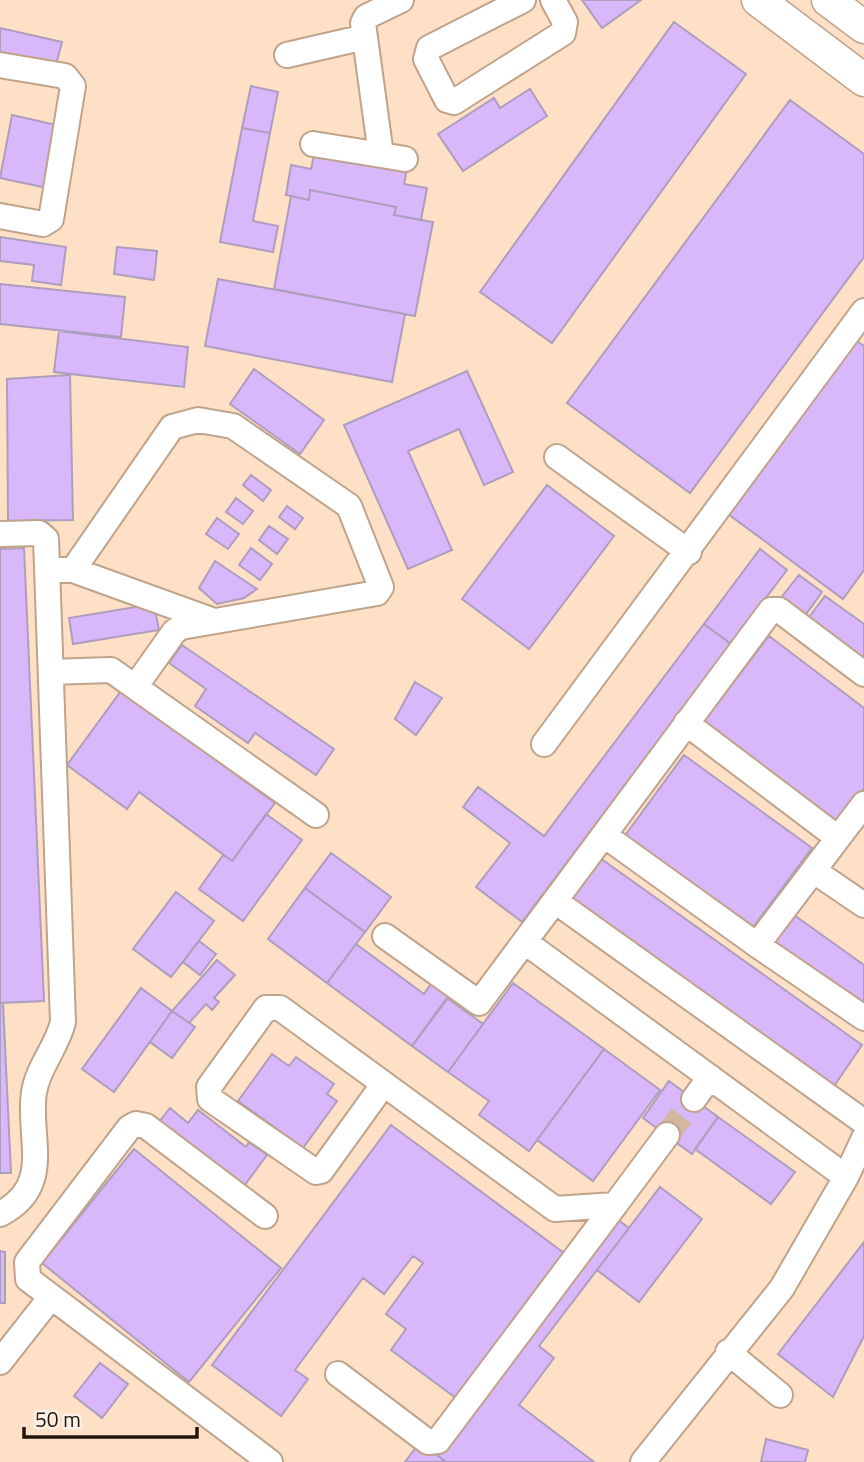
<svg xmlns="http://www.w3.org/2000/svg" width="864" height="1462" viewBox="0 0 864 1462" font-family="'Titillium Web',sans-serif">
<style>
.building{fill:#d9b7fb;stroke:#ad9ebd;stroke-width:2}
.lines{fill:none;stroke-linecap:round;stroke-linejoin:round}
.minor-tunnel{stroke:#d2b8a1;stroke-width:24;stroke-dasharray:24 12;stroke-linecap:butt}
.minor-casing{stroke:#bfa38b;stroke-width:28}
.major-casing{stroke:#bfa38b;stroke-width:35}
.minor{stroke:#fff;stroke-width:24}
.major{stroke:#fff;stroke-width:32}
</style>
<rect width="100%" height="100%" fill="#fee0c6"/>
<path class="building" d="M582,0H641L602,28Z
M674,22L746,74L552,343L480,292Z
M0,28L62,42L56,65L0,52Z
M251,86L278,92L270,133L242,128Z
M530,89L547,116L463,171L438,134L494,98L500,108Z
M790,100L864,154V257L690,493L567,403Z
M12,115L61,126L47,188L0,178Z
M242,128L270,133L253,221L278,226L273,252L220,242Z
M315,151L407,169L404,184L427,188L421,220L394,215L396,207L310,190L309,200L286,195L291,165L311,169Z
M310,190L396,207L394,215L433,222L415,316L274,289L291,196L309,200Z
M0,237L66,247L61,285L32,281L34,265L0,261Z
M117,247L157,251L154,280L114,274Z
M218,279L405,314L392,382L205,346Z
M0,284L125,297L121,337L0,324Z
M59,331L188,347L184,387L54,372Z
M857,341L864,346V570L843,599L728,514Z
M254,369L324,420L300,454L230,404Z
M467,371L513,472L484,485L459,429L408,451L452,550L408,569L344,425Z
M70,375L73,520L8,521L7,379Z
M251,475L271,490L263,501L243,485Z
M547,485L614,536L529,649L462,599Z
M236,498L253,511L243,524L226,512Z
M287,506L303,518L295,529L279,517Z
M217,518L239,534L228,549L206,534Z
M269,526L288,539L277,554L259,540Z
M24,548L44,1001L0,1003V549Z
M251,548L272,564L260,580L239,565Z
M760,549L787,570L731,644L704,624Z
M215,561L257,589L244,598L217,604L199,588Z
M799,575L822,592L804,617L780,599Z
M825,596L864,624V661L807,620Z
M154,604L159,630L73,644L69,618Z
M704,624L731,644L522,922L476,887L510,843L463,807L478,787L544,836Z
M769,636L864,708V788L836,825L702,723Z
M182,645L334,749L316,775L255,733L248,743L195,706L206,689L169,663Z
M415,682L442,698L416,735L395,719Z
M121,691L275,803L232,861L139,792L127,809L67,765Z
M684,755L812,848L748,934L621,841Z
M266,814L302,840L243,921L199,889L223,855L232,861Z
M331,853L391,897L365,932L305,888Z
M600,858L862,1045L834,1086L571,898Z
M305,888L365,932L327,983L268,939Z
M176,892L214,921L171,977L133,949Z
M794,915L864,965V1014L771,948Z
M199,941L216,954L200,975L183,962Z
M356,944L424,994L433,981L451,994L412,1046L327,983Z
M217,960L235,975L214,998L219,1002L212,1010L206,1004L189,1023L172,1011Z
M513,983L604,1049L529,1151L479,1115L489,1101L448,1072Z
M141,988L172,1011L114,1092L82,1069Z
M447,998L483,1024L448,1072L412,1046Z
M0,1003H3L11,1173H0Z
M172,1011L195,1027L172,1058L150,1042Z
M604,1049L660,1090L593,1181L537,1140Z
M272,1054L289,1066L296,1057L334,1084L327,1094L337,1101L303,1148L238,1101Z
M669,1081L718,1117L692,1154L643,1118Z
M170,1108L188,1123L198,1110L246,1147L249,1142L267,1155L244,1186L159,1122Z
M718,1117L795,1172L771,1204L695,1149Z
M391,1125L564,1253L456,1398L391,1350L406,1329L386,1314L423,1263L413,1256L384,1294L363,1278L295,1370L308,1379L281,1416L212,1365Z
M134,1149L281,1268L189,1382L42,1263Z
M660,1187L702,1219L639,1302L597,1270Z
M614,1217L629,1228L539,1346L554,1358L519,1405L594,1462H446L434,1453Z
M864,1242V1336L833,1397L778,1354Z
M0,1251L5,1252V1303H0Z
M100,1363L128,1384L102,1418L74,1396Z
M766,1439L808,1450L805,1462H761Z
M420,1442L446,1462H405Z"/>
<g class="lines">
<path class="minor-tunnel" d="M667,1135L694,1099"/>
<g class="minor-casing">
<path id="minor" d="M523,0L429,48L426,59L447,100L454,102L563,33L565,22L553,0
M287,55L365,37
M0,65L65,76L73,86L51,219L43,224L0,216
M313,144L381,155L363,23L366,17L401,0
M381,155L405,159
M557,457L689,552
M0,534L39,533L46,539L63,1022C57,1047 38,1067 34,1092C27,1137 55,1186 0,1214
M47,570H73L172,427L198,420L233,426L349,506L381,587L377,593L181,627L174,632L135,687
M73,570L214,621
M51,672L111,670L316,815
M544,744L864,311
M604,835L757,945L838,838L686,723
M838,838L864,804
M814,871L864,905
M555,901L864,1122
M385,936L479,1003L771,610H779L864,674
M525,942L846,1177
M757,945L864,1018
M383,1085L321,1171L316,1172L210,1099L209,1087L266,1008H280L555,1209L615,1205L667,1135
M694,1099L710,1077
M265,1216L146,1126L136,1124L129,1128L27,1262L28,1279L270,1462
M728,1352L780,1395
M0,1362L51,1297
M338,1374L428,1442L438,1441L615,1205
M643,1462L782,1288L846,1177L864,1138"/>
</g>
<g class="major-casing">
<path id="major" d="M758,0L864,80
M828,0L864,27"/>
</g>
<use href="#minor" class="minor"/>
<use href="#major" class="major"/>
</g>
<path d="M24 1427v10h173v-10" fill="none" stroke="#20160c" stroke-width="3.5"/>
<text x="35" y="1427" font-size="21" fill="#20160c" stroke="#fdf1e7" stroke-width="5" paint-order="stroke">50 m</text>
</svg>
